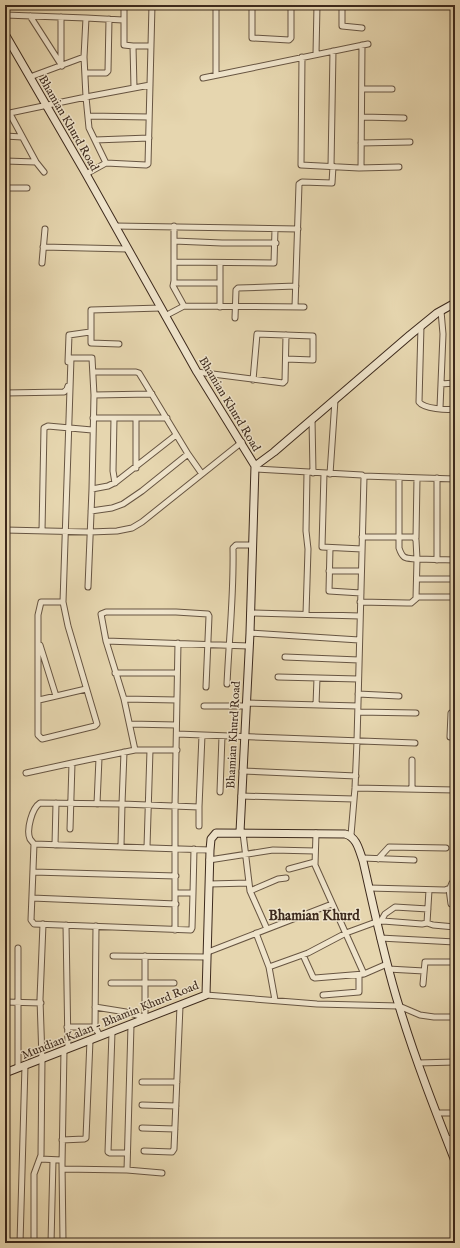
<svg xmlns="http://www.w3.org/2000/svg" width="460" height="1248" viewBox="0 0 460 1248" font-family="'IM FELL English',serif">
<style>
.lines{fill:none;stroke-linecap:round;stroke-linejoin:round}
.street-casing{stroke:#675542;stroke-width:7}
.secondary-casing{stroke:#3d2a1d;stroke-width:9}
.street{stroke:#efe4cb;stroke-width:5}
.secondary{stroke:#efe4cb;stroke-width:7}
.labels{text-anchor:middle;stroke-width:3;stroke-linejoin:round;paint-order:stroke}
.street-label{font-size:12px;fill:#3d2a1d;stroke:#efe4cb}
.quarter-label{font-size:14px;font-weight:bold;fill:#3d2a1d;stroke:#efe4cb}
</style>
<rect width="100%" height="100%" fill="#e6d6af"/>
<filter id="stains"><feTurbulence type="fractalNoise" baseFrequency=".005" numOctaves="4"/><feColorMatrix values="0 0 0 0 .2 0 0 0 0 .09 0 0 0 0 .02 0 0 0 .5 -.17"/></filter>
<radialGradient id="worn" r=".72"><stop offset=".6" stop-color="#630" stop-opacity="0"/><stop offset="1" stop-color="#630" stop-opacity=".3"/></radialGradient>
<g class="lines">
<g class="street-casing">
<path id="street" d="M124,5V45L133,46H151
M216,5V75
M252,5V38L289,40L291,38V5
M342,5V26L362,28
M5,15L86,18L84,57L30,77
M30,16L62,66
M86,18L123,20
M133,46L134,88
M316,54L317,5
M302,57L301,165L359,168L399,167
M61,64V17
M85,73H106L108,71L109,19
M203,78L368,44
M362,89H392
M5,114L86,97L84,57
M10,114L36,162L44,172
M88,116L149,117
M362,117L404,118
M5,136L22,137
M95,140L149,138
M361,143L410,142
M5,161L36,162
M106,163L89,128L86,97L150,85
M331,166L333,51
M361,168L362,45
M86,174L106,163L146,165L148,164L152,5
M5,188H27
M115,226L298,229
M174,226V281L173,286L184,306
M174,241L222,243H276
M43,247L128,249
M175,262L274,263L275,229
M42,263L45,229
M174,283H220
M220,307V263
M295,307L299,184L302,182L332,183L333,166
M165,316L184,306L304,307
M235,318L236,290L238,288L296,286
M421,326L419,402C424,409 447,410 455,409
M119,344L91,343V310L161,308
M68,362L69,335L90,332
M93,372H136L139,373L188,454L202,474
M197,372L283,383L285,381L286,335
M253,380L257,334L313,336V360L286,359
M441,384L455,383
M5,393L64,392L67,389L68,386
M94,395L152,394
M440,408L443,334L441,311
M93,418H167
M114,418L113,471L115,483
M312,419L313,473
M136,468V419
M256,469L362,475L364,477L357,741L355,788L351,835
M324,473L322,547L362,549
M330,474L335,400
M363,476L455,479
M399,477V548C403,560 406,558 417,559
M92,489L108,486L116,482L176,435
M91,511L112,508L123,504L142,491L188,454
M5,530L90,532L117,531L132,528L142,522L242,442
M42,531L44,428L48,426L92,430
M362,537H414L416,540L417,559L455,560
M416,538L417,478
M330,548L329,591L361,593
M437,560V478
M329,571H361
M417,579H455
M416,598L417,559
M63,602H41L38,615V735L42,739L95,726L97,724L68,626L63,602L71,358H92L94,395L92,489L88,587
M360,602L407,603H411L418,597H455
M250,613L360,616
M306,614L308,549L306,531L307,472
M250,633L359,640
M106,641L249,646
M40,645L56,696
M285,657L359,660
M115,673H177
M278,677L358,679
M227,684C229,639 234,594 233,548L236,545H252
M358,694L399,696
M124,699L177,700
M39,700L86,689
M246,703L358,706
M316,705L317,678
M204,706H246
M358,712L416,713
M130,724L176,725
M177,734L415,743
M450,737L451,713L455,711
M135,750L124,699L106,641L101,614L106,612H176L208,614L209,616L206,687
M242,771L356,776
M26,773L72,763
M355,788L455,790
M412,789V760
M220,792L222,736
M241,796L354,799
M97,804L99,758
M199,826V807L202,735
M70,829L72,763L135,750H150
M243,833L250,891L267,929
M316,833L315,865L364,974
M34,844C34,844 30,839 30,839C26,830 32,808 40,803L122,804L199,807
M55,845L56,803
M121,846L122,804L124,752
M147,847L150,750H177
M362,858L414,860
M378,859L389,847L446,848
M209,860L273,850L315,851
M289,869L315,862
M33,872L176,876
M209,884L249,883
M369,888L445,890L450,888L452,883L455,882
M449,889L451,904L455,905
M250,891L278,879L286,878
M176,893H193L194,849
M193,893L192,928L191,930L34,924L31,920L34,844L210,850
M32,898L176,904
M381,921L385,914L395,907L428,909
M427,923L433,925L455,927
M66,925L68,1049
M96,926L95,1027L100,1036
M175,930V806L178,643
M256,933L269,967
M380,938L455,942
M208,952L332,904
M303,955L313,977L315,978L364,974L387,964
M113,956L207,957
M145,956V1017
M388,969L424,971
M111,983H174
M423,984L425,962H455
M206,995L317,1004L399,1006L420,1015L434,1017H455
M323,995L359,992V975
M275,1000L269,967L308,953L346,933L376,922L383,921L422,924L427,923L429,890
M5,1002L41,1003
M95,1007L126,1012L147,1018
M67,1027H95
M112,1032L108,1152L110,1153H127
M418,1063L455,1062
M18,1068V948
M142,1082H177
M142,1105L176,1106
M436,1113H455
M142,1128L175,1129
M446,1139L455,1138
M62,1140L84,1139L86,1138L90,1040
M144,1151L172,1152L174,1149L180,1006
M40,1159L62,1160
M62,1169L127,1170L162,1173
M127,1170L131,1025
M63,1241L62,1164L64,1050
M20,1243L25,1065
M34,1243V1174L41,1155L42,1059L40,999L43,924
M51,1243L53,1160"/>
</g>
<g class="secondary-casing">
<path id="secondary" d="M5,34L86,174L197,372L255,466L250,633L240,832
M255,466L274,452L410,335L437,313L455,303
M5,1073L206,995L210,850L211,839L216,833L345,834C357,837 359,850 363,861C374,909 384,958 399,1006C415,1059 435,1110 455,1161"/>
</g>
<use href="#street" class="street"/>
<use href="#secondary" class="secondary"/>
</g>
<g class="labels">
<g class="street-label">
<text transform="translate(69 123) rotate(60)" y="4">Bhamian Khurd Road</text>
<text transform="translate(230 404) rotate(59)" y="4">Bhamian Khurd Road</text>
<text transform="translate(233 735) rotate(-87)" y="4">Bhamian Khurd Road</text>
<text transform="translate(110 1020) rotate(-22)" y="4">Mundian Kalan - Bhamin Khurd Road</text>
</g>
<g class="quarter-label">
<text x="314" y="920">Bhamian Khurd</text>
</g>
</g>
<rect width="460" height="1248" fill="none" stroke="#e6d6af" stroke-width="20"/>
<rect x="6" y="6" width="448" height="1236" fill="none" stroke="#3d2a1d" stroke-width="2"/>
<rect x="10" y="10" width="440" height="1228" fill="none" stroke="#3d2a1d"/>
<rect width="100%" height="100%" filter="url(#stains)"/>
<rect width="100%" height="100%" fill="url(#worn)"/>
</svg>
